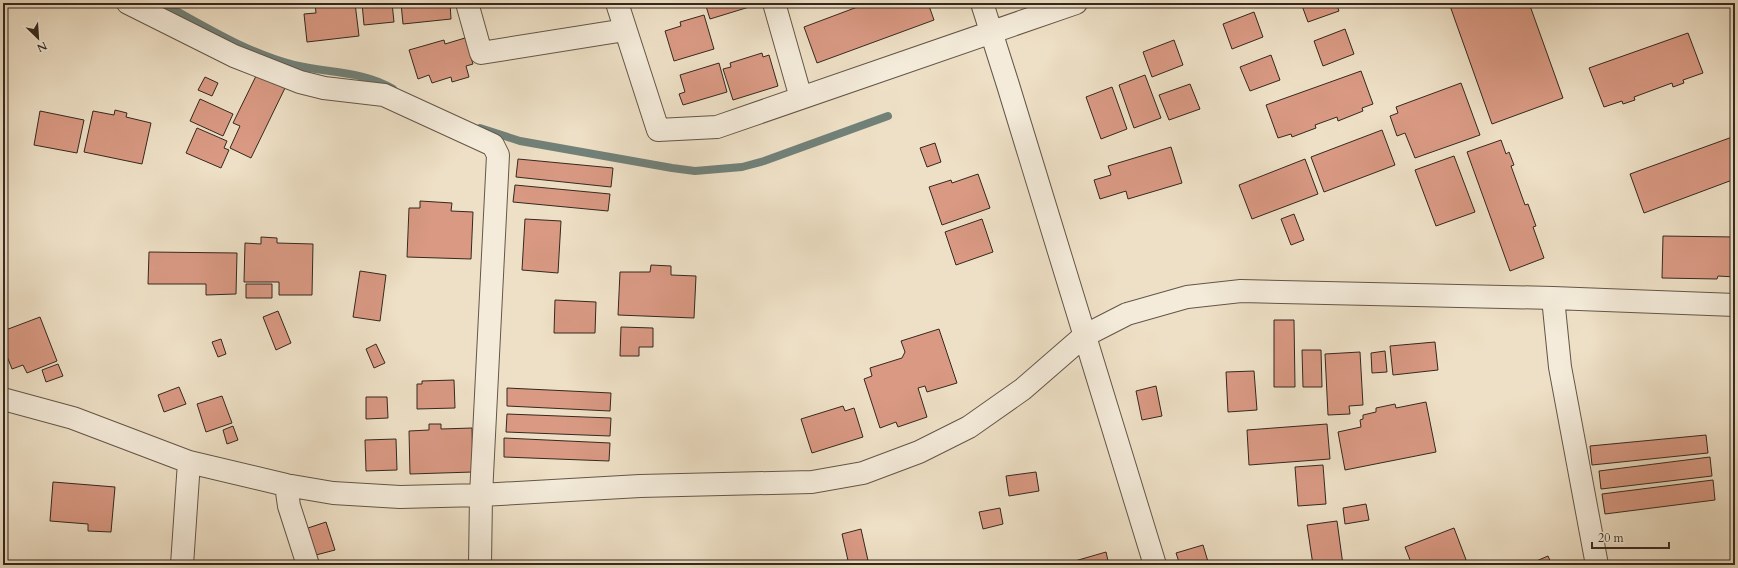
<svg xmlns="http://www.w3.org/2000/svg" width="1738" height="568" viewBox="0 0 1738 568" font-family="Cardo,serif">
<style>
.lines{fill:none;stroke-linecap:round;stroke-linejoin:round}
.stream{stroke:#718179;stroke-width:8}
.building{fill:#d99983;stroke:#35281e}
.minor-casing{stroke:#635648;stroke-width:24}
.minor{stroke:#f4ebda;stroke-width:22}
</style>
<rect width="100%" height="100%" fill="#eee0c6"/>
<filter id="stains"><feTurbulence type="fractalNoise" baseFrequency=".005" numOctaves="4"/><feColorMatrix values="0 0 0 0 .2 0 0 0 0 .09 0 0 0 0 .02 0 0 0 .5 -.17"/></filter>
<radialGradient id="worn" r=".72"><stop offset=".6" stop-color="#630" stop-opacity="0"/><stop offset="1" stop-color="#630" stop-opacity=".3"/></radialGradient>
<g class="lines">
<path class="stream" d="M162,3C204,26 247,53 294,65C327,73 364,71 393,89
M480,128L520,141L672,168L695,171L742,167L764,161L888,116"/>
</g>
<path class="building" d="M315,3H355L359,36L307,42L304,14L316,13Z
M362,3H392L394,22L364,25Z
M401,3H450L451,19L403,24Z
M705,3H759V4L710,19Z
M868,3H928L934,20L817,63L804,27Z
M1301,3H1336L1339,11L1308,22Z
M1449,3H1529L1563,98L1492,124Z
M1254,12L1263,37L1232,49L1223,24Z
M704,15L714,49L674,61L665,31L681,26L680,22Z
M1345,29L1354,54L1323,66L1314,41Z
M1688,33L1703,73L1683,80L1684,83L1673,87L1672,83L1634,97L1635,100L1623,104L1622,101L1604,107L1589,68Z
M465,38L473,64L466,66L469,77L452,82L451,77L432,83L429,75L418,79L409,50L444,40L445,44Z
M1174,40L1183,65L1152,77L1143,52Z
M762,53L763,57L769,55L778,86L733,100L723,69L731,67L730,63Z
M1271,55L1280,80L1250,91L1240,67Z
M719,63L727,92L683,105L679,94L685,92L680,75Z
M1361,71L1373,104L1362,108L1363,111L1338,121L1337,117L1315,125L1316,128L1292,137L1291,134L1278,138L1266,105Z
M257,74L285,88L251,158L230,148L240,126L233,123Z
M1145,75L1161,118L1134,128L1119,85Z
M205,77L218,83L212,96L198,90Z
M1461,83L1480,135L1415,158L1405,133L1397,136L1390,116L1398,113L1396,107Z
M1190,84L1200,109L1169,120L1159,95Z
M1112,87L1127,129L1101,139L1086,97Z
M200,99L233,114L223,136L190,121Z
M115,110L127,113L126,117L151,123L142,164L84,152L93,111L114,115Z
M40,111L84,120L77,153L34,145Z
M197,128L227,141L224,148L229,150L221,168L186,153Z
M1382,130L1395,165L1324,192L1311,157Z
M1735,136V179L1644,213L1630,174Z
M1501,140L1506,154L1509,152L1514,165L1511,166L1525,205L1528,204L1536,226L1533,227L1544,258L1510,271L1467,152Z
M935,143L941,162L927,167L920,148Z
M1171,147L1182,183L1128,199L1126,191L1100,199L1094,180L1111,175L1108,166Z
M1454,156L1475,212L1436,226L1415,170Z
M518,159L613,168L611,187L516,177Z
M1305,159L1318,194L1252,219L1239,185Z
M978,174L990,208L942,225L929,187L951,180L952,183Z
M515,185L610,194L608,211L513,202Z
M420,201L452,203L451,211L473,212L471,259L407,257L409,208H420Z
M1294,214L1304,240L1291,245L1281,219Z
M525,219L561,221L558,273L522,270Z
M982,219L993,252L956,265L945,232Z
M1663,236L1735,237V277L1718,276L1717,279L1662,278Z
M261,237L277,238V243L313,244L312,295H279V282H244L245,243L261,244Z
M149,252L237,253L236,294L206,295V284H148Z
M651,265L671,266V275L696,276L694,318L618,315L620,272H650Z
M360,271L386,275L380,321L353,317Z
M246,284H272V298H246Z
M555,300L596,302L595,333H554Z
M278,311L291,343L276,350L263,317Z
M40,317L57,361L27,373L23,365L12,369L3,346V331Z
M1274,320H1294L1295,387H1274Z
M621,327L653,328V347H639V356H620Z
M939,329L957,383L927,392L925,386L918,388L927,417L898,427L896,422L880,428L864,379L872,376L870,368L902,358L905,352L901,341Z
M221,339L226,354L218,357L212,342Z
M1435,342L1438,370L1393,375L1390,346Z
M376,344L385,363L374,368L366,349Z
M1302,350H1321L1322,387H1303Z
M1385,351L1387,372L1372,373L1371,353Z
M1360,352L1363,405L1349,406L1350,414L1328,415L1325,354Z
M58,364L63,376L46,382L42,370Z
M1254,371L1257,410L1228,412L1226,372Z
M454,380L455,408L417,409V384H422V381Z
M1156,386L1162,416L1142,420L1136,391Z
M179,387L186,404L164,412L158,395Z
M507,388L611,393L610,411L507,406Z
M222,396L232,423L206,432L197,404Z
M366,397H387L388,418L366,419Z
M1426,402L1436,452L1345,470L1338,432L1361,427L1360,420L1363,419V415L1376,412V408L1395,404L1396,408Z
M843,406L845,411L854,408L863,437L812,453L801,419Z
M507,414L611,418L610,436L506,432Z
M429,424H441V429L472,428L473,472L410,474L409,431L429,430Z
M1327,424L1330,459L1249,465L1247,430Z
M233,426L238,440L227,444L223,430Z
M1706,435L1708,453L1592,465L1590,446Z
M504,438L610,443L609,461L504,457Z
M396,439L397,470L366,471L365,440Z
M1710,457L1712,476L1601,489L1599,471Z
M1323,465L1326,504L1298,506L1295,467Z
M1036,472L1039,491L1009,496L1006,476Z
M1713,480L1715,500L1605,514L1602,494Z
M53,482L115,487L111,532L88,531V524L50,521Z
M1366,504L1369,520L1345,524L1343,508Z
M1000,508L1003,524L983,529L979,512Z
M1337,521L1343,565H1313L1307,525Z
M326,522L335,550L316,555L308,528Z
M1454,528L1468,565H1412L1405,547Z
M861,529L869,565H849L842,534Z
M1203,545L1209,565H1180L1176,553Z
M1106,552L1109,565H1061Z
M1548,556L1552,565H1527Z"/>
<g class="lines">
<g class="minor-casing">
<path id="minor" d="M128,3L234,56L300,82L324,88L384,95L493,145L498,155L481,495L480,565
M467,3L481,53L625,30
M617,3L658,130L717,127L1076,3
M774,3L801,98
M982,3L1008,85L1155,565
M1553,298L1560,367L1597,565
M3,399L73,418L189,462L286,485L333,493L400,497L481,495L640,486L812,482L863,473L919,452L969,427L1023,389L1084,336L1127,314L1187,297L1241,291L1553,298L1735,305
M286,485L289,506L308,565
M182,565L189,462"/>
</g>
<use href="#minor" class="minor"/>
</g>
<rect width="1738" height="568" fill="none" stroke="#eee0c6" stroke-width="16"/>
<rect x="4" y="4" width="1730" height="560" fill="none" stroke="#35281e" stroke-width="2"/>
<rect x="8" y="8" width="1722" height="552" fill="none" stroke="#35281e"/>
<g transform="translate(38 38) rotate(155)" stroke="#f4ebda" stroke-width="3" paint-order="stroke">
<path d="M0-3L7 15L0 10L-7 15Z" fill="#35281e"/>
<text y="-6" font-size="11" font-weight="bold" text-anchor="middle" fill="#35281e">N</text>
</g>
<path d="M1592 542v6h77v-6" fill="none" stroke="#35281e" stroke-width="2"/>
<text x="1598" y="542" font-size="12" fill="#35281e" stroke="#f4ebda" stroke-width="3" paint-order="stroke">20 m</text>
<rect width="100%" height="100%" filter="url(#stains)"/>
<rect width="100%" height="100%" fill="url(#worn)"/>
</svg>
